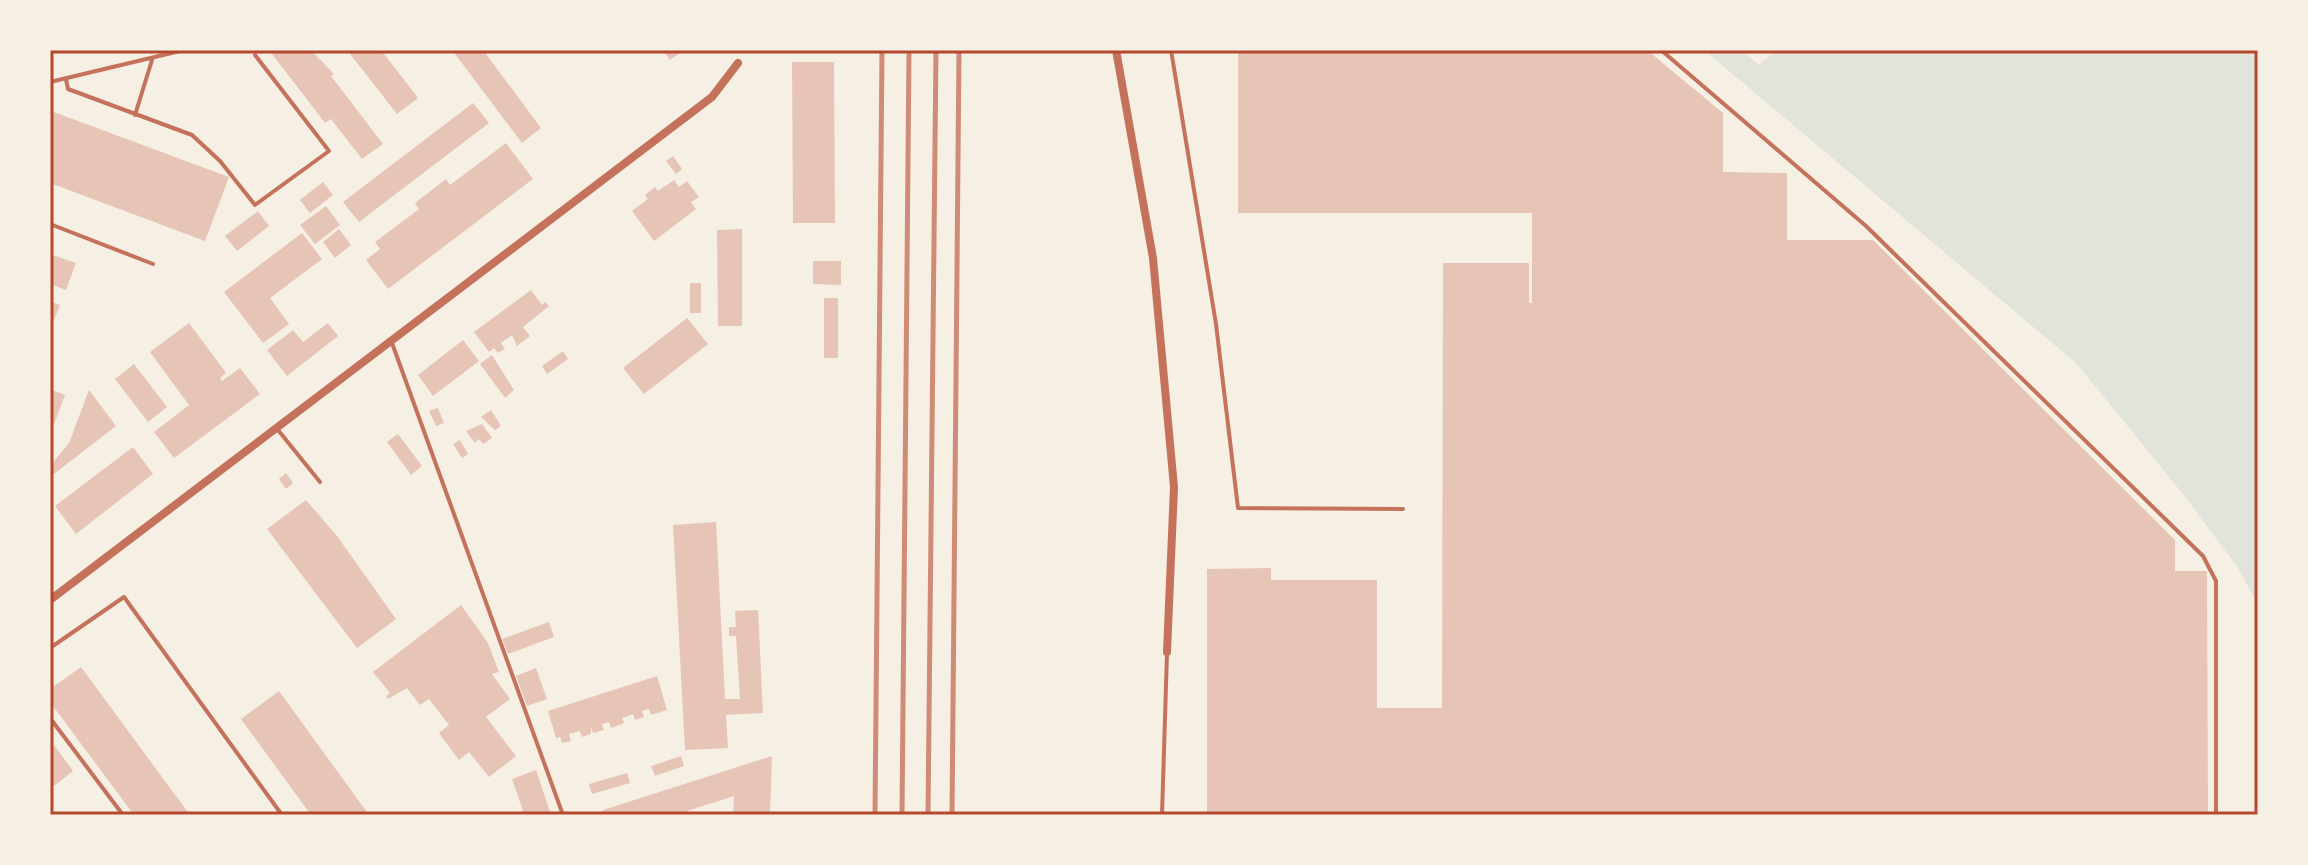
<svg xmlns="http://www.w3.org/2000/svg" width="2308" height="865" viewBox="0 0 2308 865" font-family="'PT Serif',serif">
<style>
.green{fill:#e2e4dc}
.building{fill:#e6c5b7}
.lines{fill:none;stroke-linecap:round;stroke-linejoin:round}
.service{stroke:#c5725c;stroke-width:4}
.minor{stroke:#c5725c;stroke-width:8}
.rail{stroke:#cf8b77;stroke-width:5}
.neatline{fill:none;stroke:#b5482f;stroke-width:3}
</style>
<rect width="100%" height="100%" fill="#f6efe4"/>
<path class="green" d="M1704,50H1741L1759,65L1776,50H2258V604L2238,568L2183,494L2077,364Z"/>
<path class="building" d="M269,50H311L334,74L331,76L383,144L362,159L331,119L325,123Z
M347,50H381L418,98L397,114Z
M452,50H483L541,128L522,143Z
M663,50H677L680,53L670,60Z
M1238,50H1647L1723,113V172L1787,173V240H1873L2175,540V571H2207L2208,815H1207V569L1271,568V580H1377V708H1442L1443,263H1529V303H1532V213H1238Z
M792,62H834L835,223H793Z
M473,103L489,123L359,222L343,202Z
M51,111L229,177L205,241L50,183Z
M506,143L533,179L388,289L366,260L380,249L375,242L419,209L415,203L446,179L450,185Z
M673,156L682,169L676,174L666,161Z
M674,180L679,187L687,181L699,197L691,202L696,209L654,241L632,211L648,199L645,195L655,187L658,191Z
M323,182L333,195L310,213L300,200Z
M326,206L340,225L315,244L300,225Z
M258,211L269,226L237,251L225,236Z
M339,229L351,245L335,258L323,242Z
M742,229V326H718L717,230Z
M302,233L322,259L270,298L289,324L263,343L224,292Z
M50,254L76,263L66,290L50,284Z
M813,261H841V285L813,284Z
M690,283H701V313H690Z
M531,290L542,305L545,302L549,306L523,327L530,336L517,346L512,335L501,343L505,349L498,353L494,348L489,352L474,332Z
M824,298H838V358H824Z
M50,301L60,305L50,330Z
M687,318L708,344L644,394L623,368Z
M189,323L226,373L220,378L222,381L240,368L260,394L174,458L154,432L189,405L150,352Z
M328,323L338,336L287,376L267,350L293,330L303,342Z
M463,340L479,361L433,396L418,375Z
M563,351L568,359L547,374L542,366Z
M492,355L514,390L505,398L480,364Z
M134,364L167,407L148,422L115,379Z
M50,389L65,395L53,427L50,426Z
M89,390L116,426L50,477V466L69,443Z
M438,408L444,423L436,426L429,411Z
M491,410L501,426L495,430L481,417Z
M482,424L492,438L483,444L479,439L475,443L466,431Z
M398,434L422,466L411,475L387,442Z
M460,440L468,454L462,458L453,444Z
M133,447L153,474L76,534L55,506Z
M286,473L293,483L286,489L279,479Z
M306,500L337,536L396,619L357,648L267,529Z
M716,522L725,699H740L736,636H729V627H736L735,611L758,610L763,713L726,715L728,748L685,750L673,525Z
M461,605L488,643L499,672L492,674L510,699L486,717L516,756L489,777L469,752L459,760L439,733L449,725L429,699L420,705L407,688L388,699L386,696L390,693L373,672Z
M549,622L554,637L508,654L502,639Z
M81,667L190,815H134L50,702V689Z
M536,668L547,699L527,706L516,676Z
M657,676L667,710L651,715L649,709L642,711L644,717L635,720L633,714L622,718L624,723L611,728L609,722L602,724L604,730L593,733L591,727V734L582,737L580,731L569,734L571,741L562,743L560,737L556,738L548,711Z
M279,691L369,815H311L241,719Z
M54,745L73,771L50,789V747Z
M681,756L684,766L655,776L651,766Z
M772,756L770,815H733L734,796L687,811L688,815H605L603,810Z
M536,770L551,815H516L523,811L512,779Z
M627,773L630,783L592,794L589,784Z"/>
<g class="lines">
<path class="service" d="M1171,50L1216,324L1238,508L1403,509
M1661,50L1866,226L2203,556L2216,581V815
M66,79L68,89L192,135L220,161L255,205L329,151L255,55
M50,82L184,50
M135,115L152,60
M50,224L153,264
M392,343L563,815
M278,430L320,482
M50,648L124,597L282,815
M50,718L123,815
M1162,815L1167,653"/>
<path class="minor" d="M1116,50L1153,258L1174,487L1167,652
M50,600L712,97L738,63"/>
<path class="rail" d="M875,815L882,50
M902,815L909,50
M928,815L936,50
M952,815L959,50"/>
</g>
<rect width="2308" height="865" fill="none" stroke="#f6efe4" stroke-width="104"/>
<rect x="52" y="52" width="2204" height="761" class="neatline"/>
</svg>
